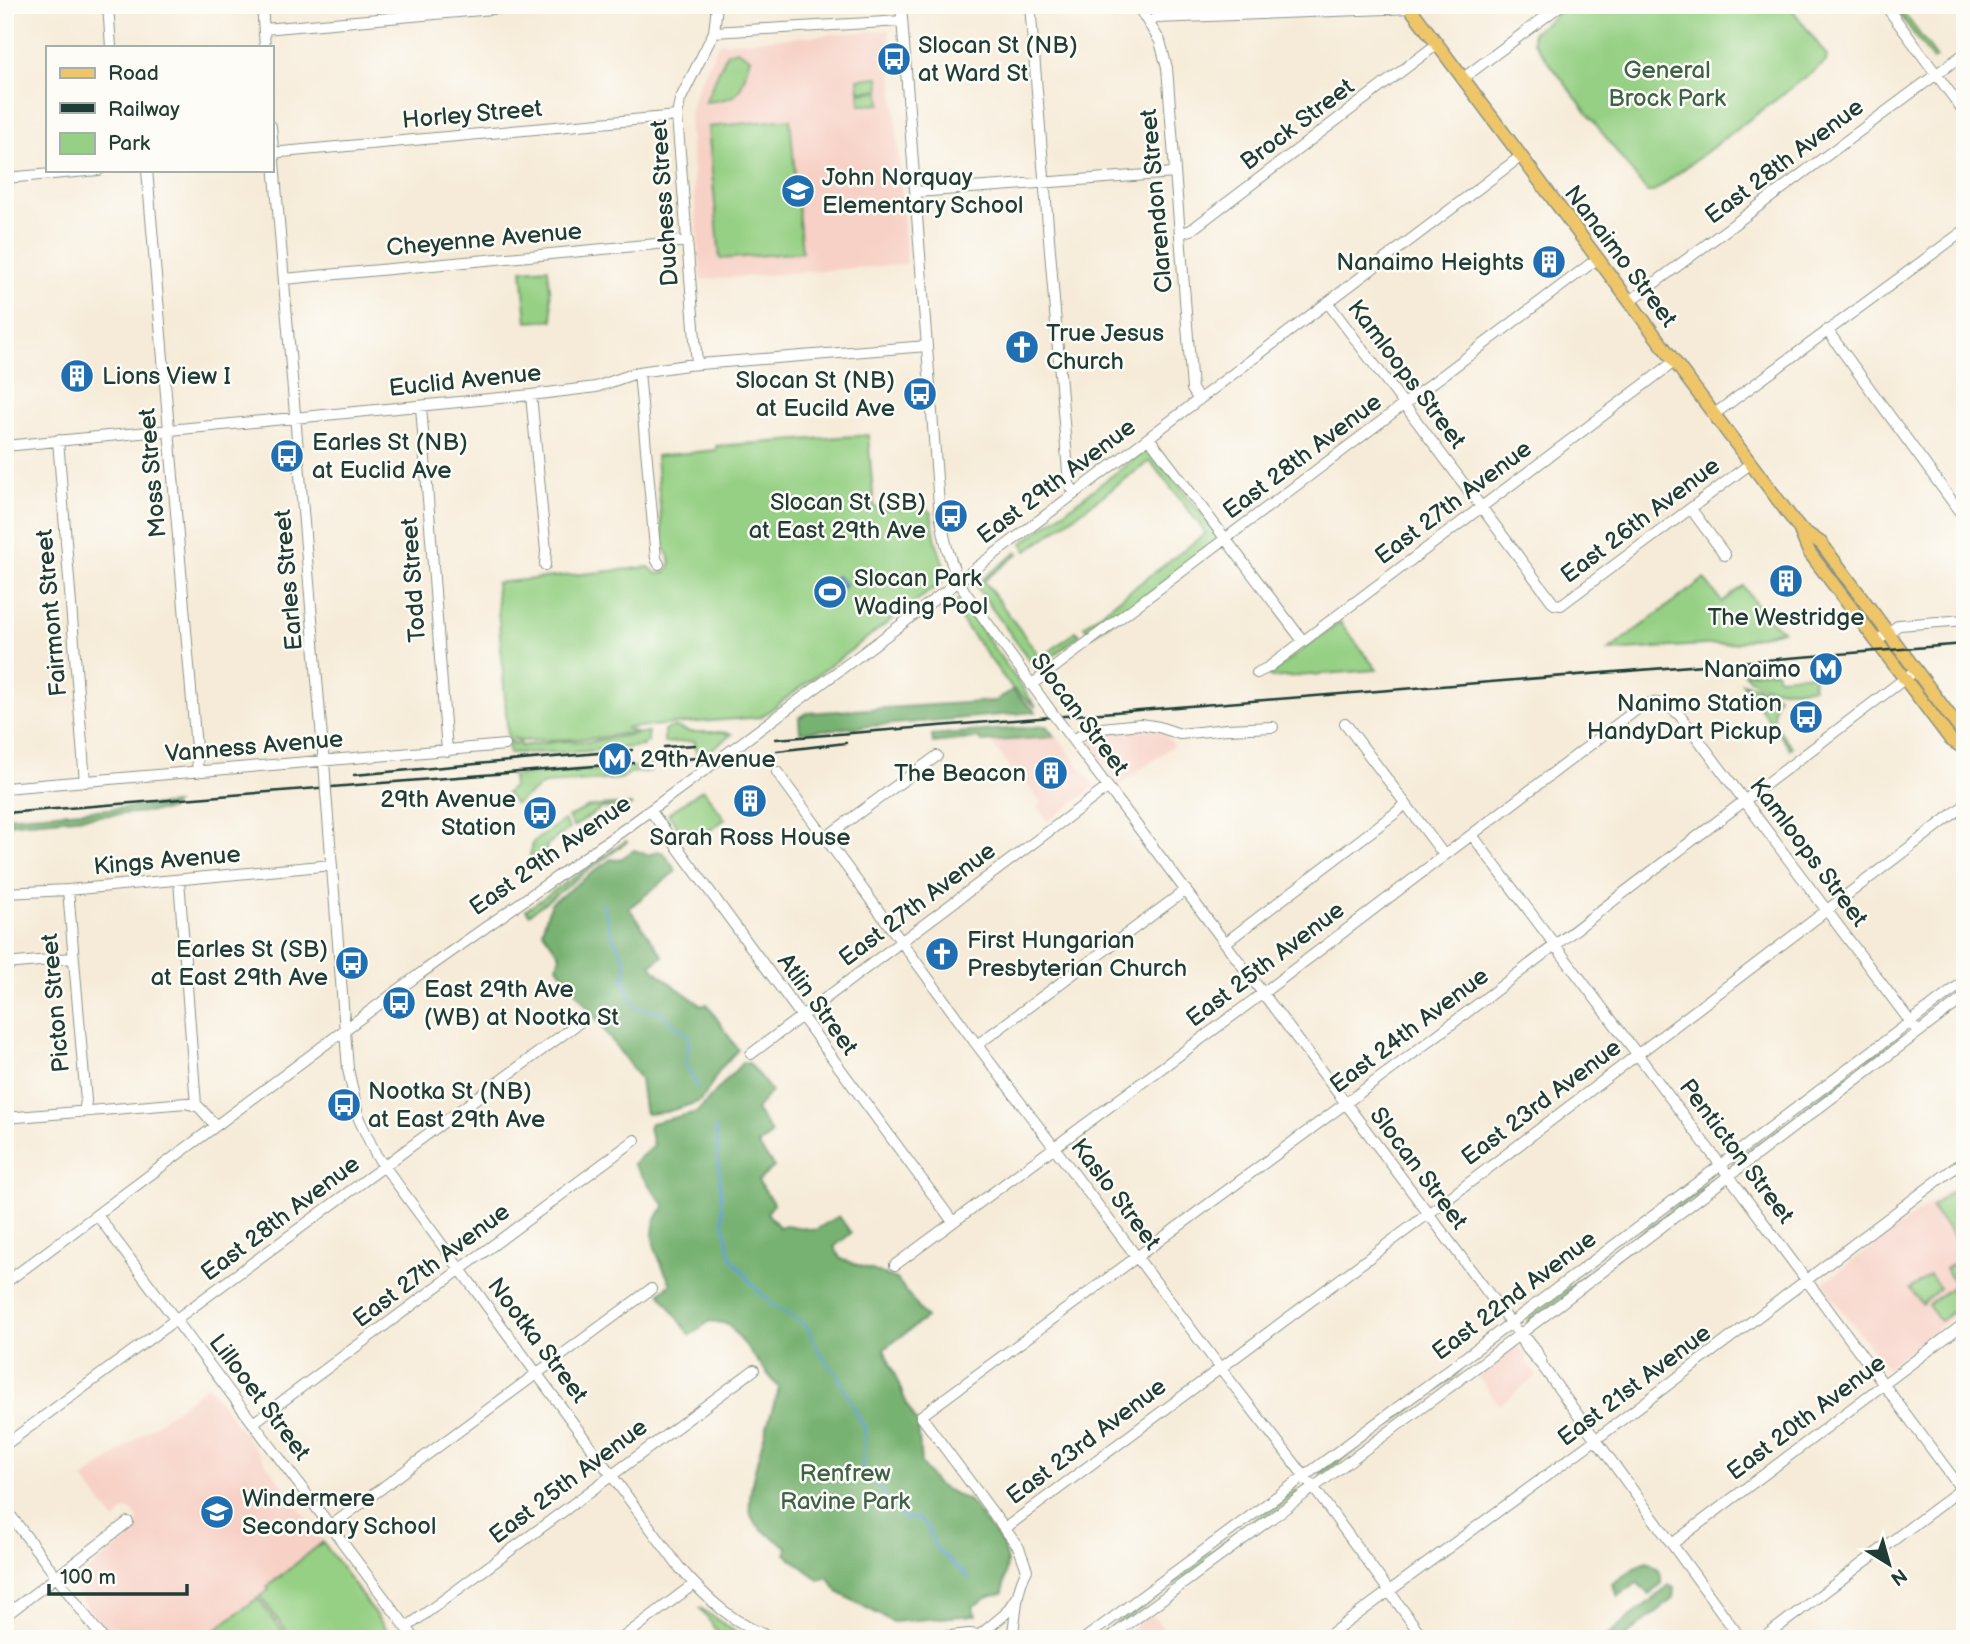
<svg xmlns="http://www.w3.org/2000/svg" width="1970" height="1644" viewBox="0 0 1970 1644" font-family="'Balsamiq Sans',sans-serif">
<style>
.built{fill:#f7d1c6}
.green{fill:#96d084;stroke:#5a865c;stroke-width:2}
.forest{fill:#78b272;stroke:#4c7853;stroke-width:2}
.water{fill:#67a1d6;stroke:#436f85;stroke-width:2}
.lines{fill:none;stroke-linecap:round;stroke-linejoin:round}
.stream{stroke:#67a1d6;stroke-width:2.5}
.minor-casing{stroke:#8a9486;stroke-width:12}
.major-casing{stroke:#8a9486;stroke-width:15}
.minor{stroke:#fff;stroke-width:10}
.major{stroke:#eec569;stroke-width:12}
.rail{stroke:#1f3d34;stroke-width:2.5}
.minor-bridge-casing{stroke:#8a9486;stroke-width:12;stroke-linecap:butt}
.minor-bridge{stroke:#fff;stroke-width:10}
.labels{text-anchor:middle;stroke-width:5;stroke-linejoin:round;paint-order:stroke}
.poi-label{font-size:24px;fill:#1f3d34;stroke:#fdfcf7;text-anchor:start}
.park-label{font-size:24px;fill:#3d6248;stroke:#fdfcf7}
.street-label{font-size:24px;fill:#1f3d34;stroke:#fdfcf7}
</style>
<rect width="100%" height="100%" fill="#fdfcf7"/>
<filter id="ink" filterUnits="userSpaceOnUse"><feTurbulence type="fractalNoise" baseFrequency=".0143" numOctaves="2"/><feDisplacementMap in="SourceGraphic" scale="14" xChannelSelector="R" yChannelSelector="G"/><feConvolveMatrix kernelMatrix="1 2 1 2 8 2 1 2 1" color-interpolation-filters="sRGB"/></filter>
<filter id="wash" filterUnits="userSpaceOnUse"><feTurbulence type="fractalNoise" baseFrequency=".00686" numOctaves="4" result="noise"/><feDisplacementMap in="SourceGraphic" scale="28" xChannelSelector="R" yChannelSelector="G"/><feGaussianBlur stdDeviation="1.57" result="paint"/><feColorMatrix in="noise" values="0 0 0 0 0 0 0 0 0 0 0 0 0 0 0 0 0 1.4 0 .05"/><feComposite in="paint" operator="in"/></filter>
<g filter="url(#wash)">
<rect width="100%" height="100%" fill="#f6ebd8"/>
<path class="built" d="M889,30L907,264L701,280L689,118L695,93L719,43Z
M1153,729L1163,731L1174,745L1119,786L1086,742L1088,736L1094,733Z
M1058,737L1094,786L1091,790L1048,821L1037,807L1041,803L1019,773L1016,776L991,742Z
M1965,1177V1307L1886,1368L1822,1284Z
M1516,1345L1525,1353L1527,1363L1537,1376L1499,1405L1479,1378L1478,1373L1501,1356L1503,1351Z
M208,1385L396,1639H111L71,1584L133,1535L130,1531L137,1526L138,1518L133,1511L125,1510L115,1521L83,1479Z
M1149,1615L1156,1619L1171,1639H1117Z"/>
<path class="green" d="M1570,5H1789L1827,56L1826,62L1653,192H1647L1533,41L1532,33Z
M1893,5H1898L1937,58L1933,60Z
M737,50L750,58C739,92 744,99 705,102L727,53Z
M879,77L880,90L859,91L858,79Z
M880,91L881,104L860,105L859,93Z
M790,119L802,252L720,259L708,127Z
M548,268L553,320L527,322L522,270Z
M868,435L874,506L881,510L926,506V509L931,513L936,541L946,572L942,582L761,717L625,728L635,732L596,738L523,741L516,740L515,738H508L496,583L649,567L657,574L667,572L671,561L663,545L656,456L716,450V446Z
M1149,448L1222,539L1092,636L1084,626L1206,533L1150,461L1027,551L1022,543Z
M1017,552L1019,553L984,581L1041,658L1076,631L1080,635L1036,669L975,585Z
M1704,579L1722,602L1743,586L1764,615L1782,630L1735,643L1608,651Z
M958,600L961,602L1036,707L1011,687L950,605Z
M1340,622L1377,670L1271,678L1269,675Z
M1776,671L1778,677L1814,674L1813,688C1791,689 1759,693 1744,673Z
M1742,683L1755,686L1778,696C1767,721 1777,727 1792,747L1790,749Z
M675,727L690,732H721L732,734L697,760L695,741L664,743V730Z
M648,732V742L643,743V746L576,752L509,753L508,741H513V744L520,743V746L562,741L588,742Z
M651,766V771L630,773L621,779L544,784L515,804L506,793L513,787L512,776Z
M703,789L725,819L691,844L668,814Z
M611,805H632L621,809L602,808L573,827L568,817L589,807Z
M564,820L569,829L547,845L543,866L538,870L530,855L533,842Z
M626,841L627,842L529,914L526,910Z
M1900,1035H1902L1903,1038L1738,1166L1734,1162Z
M1712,1179L1716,1181L1530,1322L1528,1321V1318Z
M1965,1181V1251L1931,1207Z
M1960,1258L1965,1260V1287L1960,1281H1954L1945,1269Z
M1930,1275L1940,1288L1922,1304L1910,1289Z
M1957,1283L1965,1293V1302L1940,1321L1928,1305Z
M1460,1368L1456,1376L1321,1475L1320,1471Z
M1294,1490L1297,1491V1495L1127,1619L1100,1639H1094Z
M323,1542L393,1639H292L260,1596L269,1590L267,1587Z
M258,1598L288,1639H203Z
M699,1607L738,1634V1639H723Z"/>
<path class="forest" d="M1012,690L1036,712L800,732L799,717L807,713L996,701Z
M1046,726L1055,737L982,742L978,738L933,743L932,735Z
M175,804L169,810L5,824V817Z
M634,850L648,855L658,851L664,853L676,871L629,908L663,956L651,965C663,981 685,992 702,1006L707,1004L738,1050L721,1068L705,1095L698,1102L666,1112L647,1114L644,1109L640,1079L557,966L560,955L542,930L551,903L611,859L619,860Z
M743,1062L749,1063L771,1091L756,1110L772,1134L758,1145L774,1167L758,1181L774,1204L767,1213L779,1227L786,1225L815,1230L839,1216L851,1233L834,1247L841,1259L897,1279L926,1318L884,1349L908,1407L918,1424L921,1464L937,1485L969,1501L1003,1545L1007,1563L1003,1593L986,1598L972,1607L976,1615L893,1622L839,1593L828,1577L819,1580L786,1554L787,1547C775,1538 756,1529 751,1515C743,1494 772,1412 779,1388L728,1324L710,1321L690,1335L660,1293L671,1284C658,1257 641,1231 665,1206L633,1164L653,1146L649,1127L651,1123L697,1112Z
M1647,1562C1659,1567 1662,1572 1661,1584L1649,1595L1637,1582L1618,1596L1612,1584L1639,1565Z
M1668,1585L1674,1588L1673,1599L1622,1639H1605C1623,1618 1649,1606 1668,1585Z"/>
<path class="water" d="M837,576L845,584L844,587L818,605L812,595Z"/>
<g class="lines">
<path class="stream" d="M603,903L611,933L626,961L624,981L635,1007L661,1012C670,1023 680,1027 689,1037L686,1066L698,1087
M716,1127L723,1220L731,1257L753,1285L774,1306L806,1325L818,1350L838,1376L865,1429L862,1468L904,1519L918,1518L928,1529L936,1548L969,1578"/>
</g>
</g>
<g filter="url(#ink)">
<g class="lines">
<g class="minor-casing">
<path id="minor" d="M108,5L111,47
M262,5L265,47
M901,5L939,505C943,535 949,565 965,592L1050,710
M1030,5L1069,484L1075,493
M1137,5L1160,41L1167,68L1192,389L1199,400
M1885,5L1965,113
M1149,22L1156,18L1412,8
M264,29L537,5
M714,32L902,21
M1462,79L1561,5
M5,126L9,178
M271,126L325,775
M271,153L677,116
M147,170L198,772
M5,178L99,170
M916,192L1174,173
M1181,233L1191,230L1436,45
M284,279L688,241
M1629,302L1965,53
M1328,303L1554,604L1561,605L1750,464
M1827,330L1965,519
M697,364L677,116L680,100L714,32L717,5
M639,372L656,559L659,564
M531,395L546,551L545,565
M421,406L447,751
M1713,415L1965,230
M1149,438L1303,641
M58,440L85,782
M5,446L531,395L596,387L639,372L687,365L927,346
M1691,509L1725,555
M1877,641L1899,625L1965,620
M1257,673L1269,667L1674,362
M1031,685L1597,259
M1345,723L1444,855
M1062,726L1519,1334L1524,1345L1543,1367L1741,1639
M1073,740L1092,729L1141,724L1159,727L1180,734L1227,729L1273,727
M777,772L977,1045L1228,1378L1319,1495L1424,1639
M5,788L505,745
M326,792L348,1069L359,1119L376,1155L679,1567C706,1598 736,1627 777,1639
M650,810L953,1222
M1472,835L1738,1188L1965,1494
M826,837L937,756
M179,880L196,1105
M68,890L86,1101L84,1112
M5,893L68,890L332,865
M1225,943L1398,811L1405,803
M5,964L72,958
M977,1045L1186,890
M751,1054L1108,787
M5,1118L186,1103L199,1107L216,1126
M97,1215L415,1639
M895,1265L1251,1002L1640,707C1658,698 1670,704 1683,719L1918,1032
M5,1283L421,973L629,826L898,627L1520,157
M1519,1334C1533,1342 1536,1349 1542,1364
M253,1423L635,1140
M5,1445L580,1022
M5,1508L103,1639
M332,1525L651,1289
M1004,1529L1436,1208L1965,805
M1672,1544L1965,1323
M5,1616L128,1522
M407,1627L754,1370
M981,1634L1005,1614L1016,1598
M1012,1637C1017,1613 1015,1591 1027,1570L1019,1548L921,1416L1407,1058L1916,670
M621,1639L694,1584
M922,1639L969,1634L1018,1639
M1084,1639L1451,1368L1965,981
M1108,1639L1470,1372L1965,997
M1324,1639L1595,1440L1965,1160
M1762,1639L1964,1487"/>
</g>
<g class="major-casing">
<path id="major" d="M1408,5L1799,528L1809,552L1951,740L1965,749
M1799,528L1821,543L1962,732L1965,740"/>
</g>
<use href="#minor" class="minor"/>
<use href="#major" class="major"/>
<path class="rail" d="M776,739L1965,644
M664,747L695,745
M777,751L846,743
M665,761L696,758
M354,775L632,750
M5,813L633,763"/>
<g class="minor-bridge-casing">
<path id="minor-bridge" d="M1050,710L1062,726
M325,775L326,792"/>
</g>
<use href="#minor-bridge" class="minor-bridge"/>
</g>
</g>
<defs>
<g id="bus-disc" transform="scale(1.75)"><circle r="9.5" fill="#1f6fb2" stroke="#fdfcf7"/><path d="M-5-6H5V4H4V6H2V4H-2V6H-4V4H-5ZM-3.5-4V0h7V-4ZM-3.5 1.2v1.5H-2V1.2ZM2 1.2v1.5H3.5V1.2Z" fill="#fff"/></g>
<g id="school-disc" transform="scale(1.75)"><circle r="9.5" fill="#1f6fb2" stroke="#fdfcf7"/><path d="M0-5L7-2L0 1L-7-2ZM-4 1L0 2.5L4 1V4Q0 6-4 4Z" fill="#fff"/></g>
<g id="building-disc" transform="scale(1.75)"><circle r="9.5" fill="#1f6fb2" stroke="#fdfcf7"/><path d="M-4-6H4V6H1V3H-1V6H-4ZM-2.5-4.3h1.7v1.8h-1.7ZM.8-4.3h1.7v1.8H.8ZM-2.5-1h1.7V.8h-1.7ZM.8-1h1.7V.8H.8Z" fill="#fff"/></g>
<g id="church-disc" transform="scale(1.75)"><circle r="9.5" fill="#1f6fb2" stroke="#fdfcf7"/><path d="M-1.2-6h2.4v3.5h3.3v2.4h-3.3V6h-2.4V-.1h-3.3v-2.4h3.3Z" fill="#fff"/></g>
<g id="stadium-disc" transform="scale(1.75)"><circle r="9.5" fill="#1f6fb2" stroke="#fdfcf7"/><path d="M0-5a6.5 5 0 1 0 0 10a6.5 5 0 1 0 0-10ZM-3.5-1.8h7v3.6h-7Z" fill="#fff"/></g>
<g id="metro-disc" transform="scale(1.75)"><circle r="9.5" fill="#1f6fb2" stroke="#fdfcf7"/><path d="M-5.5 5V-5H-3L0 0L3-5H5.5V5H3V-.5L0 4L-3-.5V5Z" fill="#fff"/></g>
</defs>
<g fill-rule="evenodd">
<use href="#bus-disc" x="894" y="59"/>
<use href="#school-disc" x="798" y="191"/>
<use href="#building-disc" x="1549" y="262"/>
<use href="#church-disc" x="1022" y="347"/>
<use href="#building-disc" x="77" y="376"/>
<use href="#bus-disc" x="920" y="394"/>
<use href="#bus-disc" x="287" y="456"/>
<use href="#bus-disc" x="951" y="516"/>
<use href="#building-disc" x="1786" y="581"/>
<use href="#stadium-disc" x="830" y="592"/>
<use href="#metro-disc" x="1826" y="669"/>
<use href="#bus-disc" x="1806" y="717"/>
<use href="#metro-disc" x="615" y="759"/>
<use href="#building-disc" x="1051" y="773"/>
<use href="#building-disc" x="750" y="801"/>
<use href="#bus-disc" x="540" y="813"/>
<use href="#church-disc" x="942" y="954"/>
<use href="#bus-disc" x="352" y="963"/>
<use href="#bus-disc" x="399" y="1003"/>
<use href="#bus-disc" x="344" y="1105"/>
<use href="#school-disc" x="217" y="1512"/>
</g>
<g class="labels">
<g class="poi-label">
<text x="918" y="53">Slocan St (NB)<tspan x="918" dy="28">at Ward St</tspan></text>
<text x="822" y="185">John Norquay<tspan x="822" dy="28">Elementary School</tspan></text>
<text x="1524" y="270" text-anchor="end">Nanaimo Heights</text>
<text x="1046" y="341">True Jesus<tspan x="1046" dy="28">Church</tspan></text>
<text x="102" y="384">Lions View I</text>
<text x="895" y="388" text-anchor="end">Slocan St (NB)<tspan x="895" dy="28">at Eucild Ave</tspan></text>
<text x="312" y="450">Earles St (NB)<tspan x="312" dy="28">at Euclid Ave</tspan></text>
<text x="926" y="510" text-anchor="end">Slocan St (SB)<tspan x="926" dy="28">at East 29th Ave</tspan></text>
<text x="854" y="586">Slocan Park<tspan x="854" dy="28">Wading Pool</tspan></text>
<text x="1786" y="625" text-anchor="middle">The Westridge</text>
<text x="1801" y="677" text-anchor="end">Nanaimo</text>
<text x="1782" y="711" text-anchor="end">Nanimo Station<tspan x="1782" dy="28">HandyDart Pickup</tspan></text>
<text x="640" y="767">29th Avenue</text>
<text x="1026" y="781" text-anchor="end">The Beacon</text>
<text x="516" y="807" text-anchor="end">29th Avenue<tspan x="516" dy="28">Station</tspan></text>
<text x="750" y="845" text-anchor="middle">Sarah Ross House</text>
<text x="967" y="948">First Hungarian<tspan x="967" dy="28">Presbyterian Church</tspan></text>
<text x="328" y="957" text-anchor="end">Earles St (SB)<tspan x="328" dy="28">at East 29th Ave</tspan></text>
<text x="424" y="997">East 29th Ave<tspan x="424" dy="28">(WB) at Nootka St</tspan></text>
<text x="368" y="1099">Nootka St (NB)<tspan x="368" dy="28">at East 29th Ave</tspan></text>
<text x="242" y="1506">Windermere<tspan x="242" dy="28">Secondary School</tspan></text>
</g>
<g class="park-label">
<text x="1667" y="78">General<tspan x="1667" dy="28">Brock Park</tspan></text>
<text x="845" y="1481">Renfrew<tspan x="845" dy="28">Ravine Park</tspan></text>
</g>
<g class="street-label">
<text transform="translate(472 114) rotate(-5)" y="8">Horley Street</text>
<text transform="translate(1297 124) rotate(-37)" y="8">Brock Street</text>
<text transform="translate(1784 161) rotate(-37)" y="8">East 28th Avenue</text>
<text transform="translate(1156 201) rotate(-95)" y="8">Clarendon Street</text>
<text transform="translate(664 203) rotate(-94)" y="8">Duchess Street</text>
<text transform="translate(484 239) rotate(-5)" y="8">Cheyenne Avenue</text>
<text transform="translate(1621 256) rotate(53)" y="8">Nanaimo Street</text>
<text transform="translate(1407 374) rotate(53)" y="8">Kamloops Street</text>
<text transform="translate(465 380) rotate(-6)" y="8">Euclid Avenue</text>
<text transform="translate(1302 456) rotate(-37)" y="8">East 28th Avenue</text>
<text transform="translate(152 473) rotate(-95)" y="8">Moss Street</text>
<text transform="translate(1056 481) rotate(-37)" y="8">East 29th Avenue</text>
<text transform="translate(1453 502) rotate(-37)" y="8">East 27th Avenue</text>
<text transform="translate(1640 520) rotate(-37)" y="8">East 26th Avenue</text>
<text transform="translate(288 580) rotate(-95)" y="8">Earles Street</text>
<text transform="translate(413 580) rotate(-94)" y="8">Todd Street</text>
<text transform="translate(51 613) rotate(-95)" y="8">Fairmont Street</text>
<text transform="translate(1080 714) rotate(53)" y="8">Slocan Street</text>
<text transform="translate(254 746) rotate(-5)" y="8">Vanness Avenue</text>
<text transform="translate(1809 852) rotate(53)" y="8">Kamloops Street</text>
<text transform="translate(550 855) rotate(-35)" y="8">East 29th Avenue</text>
<text transform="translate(167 860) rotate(-5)" y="8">Kings Avenue</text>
<text transform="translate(917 904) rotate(-37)" y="8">East 27th Avenue</text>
<text transform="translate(1265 964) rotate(-37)" y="8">East 25th Avenue</text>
<text transform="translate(55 1003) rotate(-95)" y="8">Picton Street</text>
<text transform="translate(818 1004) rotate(54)" y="8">Atlin Street</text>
<text transform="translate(1409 1030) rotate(-37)" y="8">East 24th Avenue</text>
<text transform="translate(1541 1102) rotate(-37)" y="8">East 23rd Avenue</text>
<text transform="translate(1737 1151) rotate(53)" y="8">Penticton Street</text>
<text transform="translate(1419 1168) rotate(53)" y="8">Slocan Street</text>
<text transform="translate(1116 1194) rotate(53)" y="8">Kaslo Street</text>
<text transform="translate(280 1218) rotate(-37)" y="8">East 28th Avenue</text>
<text transform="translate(431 1265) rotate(-37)" y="8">East 27th Avenue</text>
<text transform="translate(1514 1295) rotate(-37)" y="8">East 22nd Avenue</text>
<text transform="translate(538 1340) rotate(53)" y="8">Nootka Street</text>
<text transform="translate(1634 1385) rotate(-37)" y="8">East 21st Avenue</text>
<text transform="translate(260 1397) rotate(53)" y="8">Lillooet Street</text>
<text transform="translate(1806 1417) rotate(-37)" y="8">East 20th Avenue</text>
<text transform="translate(1086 1441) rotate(-37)" y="8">East 23rd Avenue</text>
<text transform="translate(568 1481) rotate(-37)" y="8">East 25th Avenue</text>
</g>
</g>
<rect width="1970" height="1644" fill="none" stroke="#fdfcf7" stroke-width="28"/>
<rect x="46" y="46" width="228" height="126" fill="#fdfcf7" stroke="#a4b0a9" stroke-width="2"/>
<rect x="60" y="68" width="35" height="10" fill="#eec569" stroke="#a4b0a9" stroke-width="2"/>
<text x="108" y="80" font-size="21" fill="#1f3d34">Road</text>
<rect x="60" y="103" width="35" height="10" fill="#1f3d34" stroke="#a4b0a9" stroke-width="2"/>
<text x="108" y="116" font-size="21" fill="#1f3d34">Railway</text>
<rect x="60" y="133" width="35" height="21" fill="#96d084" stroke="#a4b0a9" stroke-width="2"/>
<text x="108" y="150" font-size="21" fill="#1f3d34">Park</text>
<g transform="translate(1889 1564) rotate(143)" stroke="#fdfcf7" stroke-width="5" paint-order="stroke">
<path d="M0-5L12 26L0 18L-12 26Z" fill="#1f3d34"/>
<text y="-10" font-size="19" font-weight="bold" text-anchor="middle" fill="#1f3d34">N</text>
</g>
<path d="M49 1584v10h138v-10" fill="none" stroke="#1f3d34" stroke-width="3.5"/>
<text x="60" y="1584" font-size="21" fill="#1f3d34" stroke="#fdfcf7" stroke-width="5" paint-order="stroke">100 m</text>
</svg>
